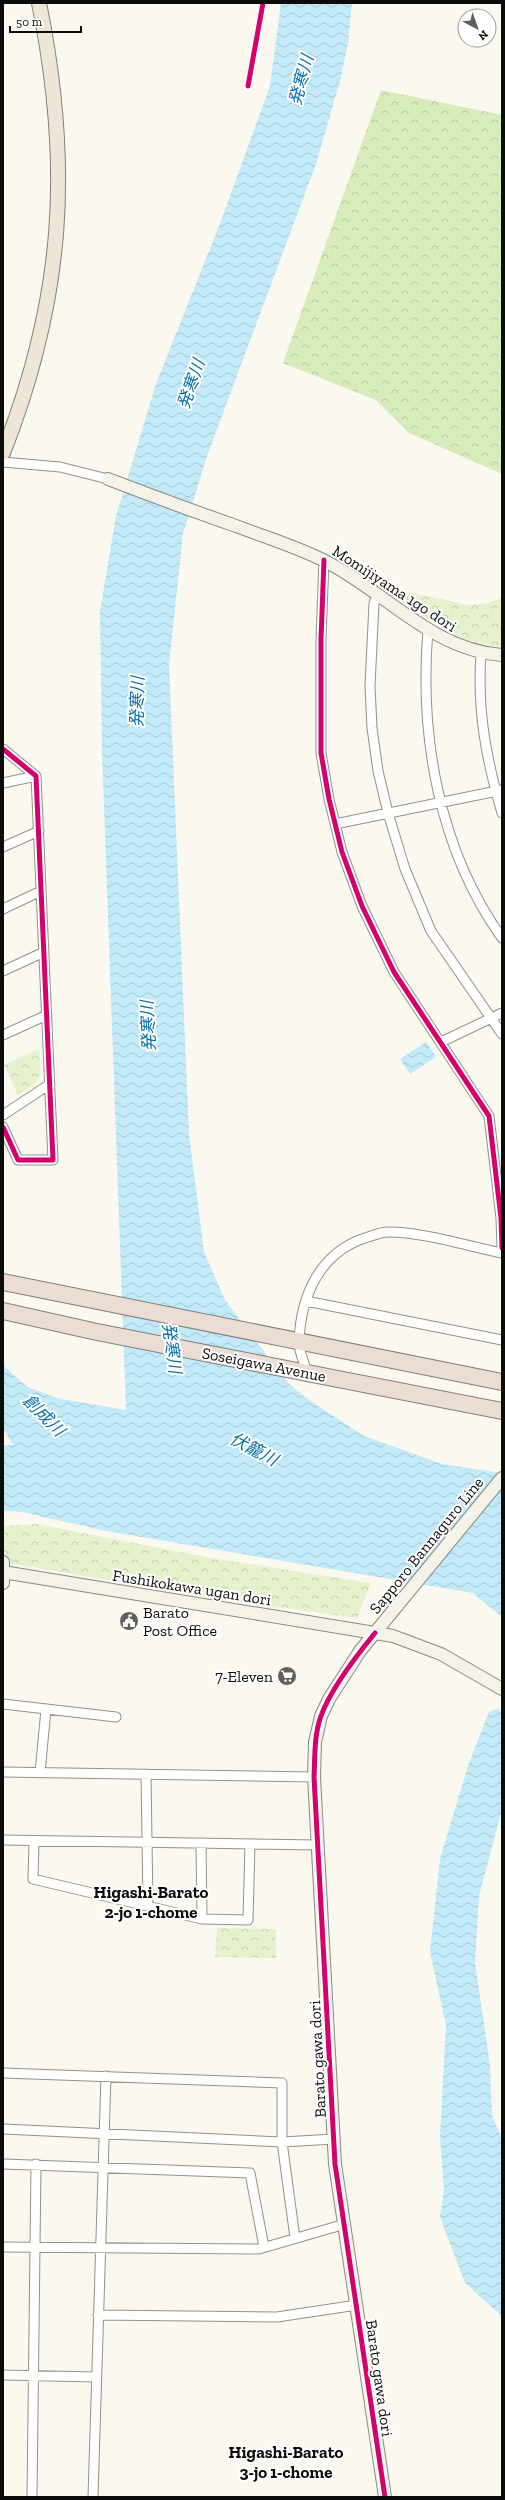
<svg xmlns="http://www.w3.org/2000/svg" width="505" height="2500" viewBox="0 0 505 2500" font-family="'Zilla Slab','Noto Sans JP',serif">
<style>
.forest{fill:url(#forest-crowns)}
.park{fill:url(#park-crowns)}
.water{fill:url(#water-waves)}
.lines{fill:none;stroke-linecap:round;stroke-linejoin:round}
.street-casing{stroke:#94928f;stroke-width:11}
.secondary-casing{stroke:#8a8985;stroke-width:14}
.primary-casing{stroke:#81807c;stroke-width:16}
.highway-casing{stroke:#81807c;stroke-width:18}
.street{stroke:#fefefd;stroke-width:9}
.secondary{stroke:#f5f3e8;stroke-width:12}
.primary{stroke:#ede6d7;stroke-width:14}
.highway{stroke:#ebddd3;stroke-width:16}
.cycleway-casing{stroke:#fff;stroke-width:8}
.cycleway{stroke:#d6006c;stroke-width:5}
.labels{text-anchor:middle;stroke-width:4;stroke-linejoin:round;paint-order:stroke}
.street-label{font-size:16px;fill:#0c0c0c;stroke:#fff}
.poi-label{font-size:16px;fill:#0c0c0c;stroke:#fff;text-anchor:start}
.water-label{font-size:17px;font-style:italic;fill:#0a70aa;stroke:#fff}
.neighbourhood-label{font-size:17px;font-weight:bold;fill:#0c0c0c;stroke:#fff}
</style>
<defs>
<pattern id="forest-crowns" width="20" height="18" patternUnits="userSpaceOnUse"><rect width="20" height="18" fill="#d7ebbb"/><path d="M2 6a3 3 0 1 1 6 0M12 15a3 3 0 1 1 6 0" fill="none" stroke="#b7c8a0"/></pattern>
<pattern id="park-crowns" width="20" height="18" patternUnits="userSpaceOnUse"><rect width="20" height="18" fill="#e6f2cd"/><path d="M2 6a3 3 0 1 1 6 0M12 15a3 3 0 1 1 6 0" fill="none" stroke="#c4ceaf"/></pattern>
<pattern id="water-waves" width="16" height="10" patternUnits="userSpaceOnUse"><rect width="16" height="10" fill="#c2eaf8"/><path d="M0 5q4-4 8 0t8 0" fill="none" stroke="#a6c8d3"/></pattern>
</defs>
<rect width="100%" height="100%" fill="#fbf8f0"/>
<path class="forest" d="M381,90L502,115V474L409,433L376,400L283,363Z"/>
<path class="park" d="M390,588L468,605L487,603L502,598V647C458,645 421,614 387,590Z
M39,1049C41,1079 45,1079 18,1095L4,1065Z
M36,1524L217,1559L371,1583L357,1618L194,1595L3,1562V1526Z
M217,1928L276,1929V1958L215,1957Z"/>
<path class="water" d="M281,3H352L348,43L340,81L316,164L207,456L183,534L169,665L189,1135L204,1252L225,1300L288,1383L309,1400L364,1436L442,1464L502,1473V1617L473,1593L106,1531L22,1512L3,1511V1445H13L3,1428V1365L27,1387L61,1399L126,1410L102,751L100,611L116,516L156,384L221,221L270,86Z
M426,1042L436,1057L410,1074L400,1059Z
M497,1709L502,1711V1809L479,1896L475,1963L490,2065L492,2116L502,2138V2316L465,2283L440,2217L444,2189L440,2137L446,2025L430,1952L440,1859L468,1766L489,1712Z"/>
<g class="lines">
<g class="street-casing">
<path id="street" d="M3,462L60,467L108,479
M324,560L321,639V753L329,799L342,852L362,906L394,972L489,1116L501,1218L502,1248
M378,594L374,603L370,686L372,728L378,771L388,813L405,869L431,931L502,1034
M428,630C419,736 439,850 502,938
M481,653C477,711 486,758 502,813
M3,749L36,776L53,1160H18L3,1127
M3,783L36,776
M335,824L502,790
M3,847L39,831
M3,909L41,891
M3,971L44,952
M3,1035L47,1015
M441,1042L502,1013
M3,1115L50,1084
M306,1301L502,1340
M307,1373C305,1364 298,1350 299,1341C301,1294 321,1251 368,1237C374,1235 382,1232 388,1232C424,1232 467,1246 502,1253
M3,1704L116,1717
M3,1772L314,1777
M40,1773L46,1709
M146,1774L148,1906
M3,1840L317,1845
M34,1841L33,1879L202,1919L248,1920L250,1844
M201,1843L202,1919
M3,2073L282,2083V2142L295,2238
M3,2129L282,2142L335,2139
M3,2164L250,2173L264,2247
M3,2247L259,2249L345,2224
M98,2315L277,2317L357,2305
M3,2375L96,2377
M32,2497L36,2164
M93,2497L106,2076"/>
</g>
<g class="secondary-casing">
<path id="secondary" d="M108,479C150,495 193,511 236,526C265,537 295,546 323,560C384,590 431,650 502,655
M3,1562V1583
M3,1572L393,1636L441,1654L502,1689
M385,2497L335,2164L314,1777L315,1742L321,1716L329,1699L360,1651L502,1478"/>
</g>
<g class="primary-casing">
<path id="primary" d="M3,453C64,298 72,165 39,3"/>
</g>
<g class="highway-casing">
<path id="highway" d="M3,1282L502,1382
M3,1311L97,1332L502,1411"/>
</g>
<use href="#street" class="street"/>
<use href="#secondary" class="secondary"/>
<use href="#primary" class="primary"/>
<use href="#highway" class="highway"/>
<g class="cycleway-casing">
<path id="cycleway" d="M248,86L263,3
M324,560L321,639V753L329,799L342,852L362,906L394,972L489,1116L501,1218L502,1248
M3,749L36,776L53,1160H18L3,1127
M375,1633C357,1655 331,1688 321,1716C314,1735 315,1757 314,1777L335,2164L385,2497"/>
</g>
<use href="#cycleway" class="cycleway"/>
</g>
<defs>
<g id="civic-disc" transform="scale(1)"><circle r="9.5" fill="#605f5c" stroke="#fff"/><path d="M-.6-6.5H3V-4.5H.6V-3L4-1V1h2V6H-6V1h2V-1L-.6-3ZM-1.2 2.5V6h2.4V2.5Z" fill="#fff"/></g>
<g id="supermarket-disc" transform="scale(1)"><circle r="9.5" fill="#605f5c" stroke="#fff"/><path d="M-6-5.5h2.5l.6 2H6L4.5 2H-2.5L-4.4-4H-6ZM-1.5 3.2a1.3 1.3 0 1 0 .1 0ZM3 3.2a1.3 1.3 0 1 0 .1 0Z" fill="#fff"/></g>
</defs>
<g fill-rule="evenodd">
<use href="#civic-disc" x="129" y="1621"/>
<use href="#supermarket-disc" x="287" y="1676"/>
</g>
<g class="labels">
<g class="street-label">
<text transform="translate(395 588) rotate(33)" y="6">Momijiyama 1go dori</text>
<text transform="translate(264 1364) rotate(11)" y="6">Soseigawa Avenue</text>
<text transform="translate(426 1545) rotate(-51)" y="6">Sapporo Bannaguro Line</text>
<text transform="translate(192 1587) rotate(9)" y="6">Fushikokawa ugan dori</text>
<text transform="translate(317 2059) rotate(-93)" y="6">Barato gawa dori</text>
<text transform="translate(380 2378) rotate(82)" y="6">Barato gawa dori</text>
</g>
<g class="poi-label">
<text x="143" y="1618">Barato<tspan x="143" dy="18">Post Office</tspan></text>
<text x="273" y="1682" text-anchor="end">7-Eleven</text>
</g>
<g class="water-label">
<text transform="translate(301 80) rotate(-75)" y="6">発寒川</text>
<text transform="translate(191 384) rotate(-71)" y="6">発寒川</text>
<text transform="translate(137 702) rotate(-89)" y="6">発寒川</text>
<text transform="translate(148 1026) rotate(-93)" y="6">発寒川</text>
<text transform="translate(172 1348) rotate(82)" y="6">発寒川</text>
<text transform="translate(44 1415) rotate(45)" y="6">創成川</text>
<text transform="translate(254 1449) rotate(28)" y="6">伏籠川</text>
</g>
<g class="neighbourhood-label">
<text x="151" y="1898">Higashi-Barato<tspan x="151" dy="20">2-jo 1-chome</tspan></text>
<text x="286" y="2458">Higashi-Barato<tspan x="286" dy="20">3-jo 1-chome</tspan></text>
</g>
</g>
<rect width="505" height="2500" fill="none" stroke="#0c0c0c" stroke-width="8"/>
<g transform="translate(477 28) rotate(139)"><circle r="19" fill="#ffffff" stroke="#9e9e9e"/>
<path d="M0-3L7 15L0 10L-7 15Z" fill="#605f5c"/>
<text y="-6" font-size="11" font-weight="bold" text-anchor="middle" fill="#0c0c0c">N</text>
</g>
<path d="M10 26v6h71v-6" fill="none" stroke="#0c0c0c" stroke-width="2"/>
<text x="16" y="26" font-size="12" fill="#0c0c0c" stroke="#ffffff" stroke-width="3" paint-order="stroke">50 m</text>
</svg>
